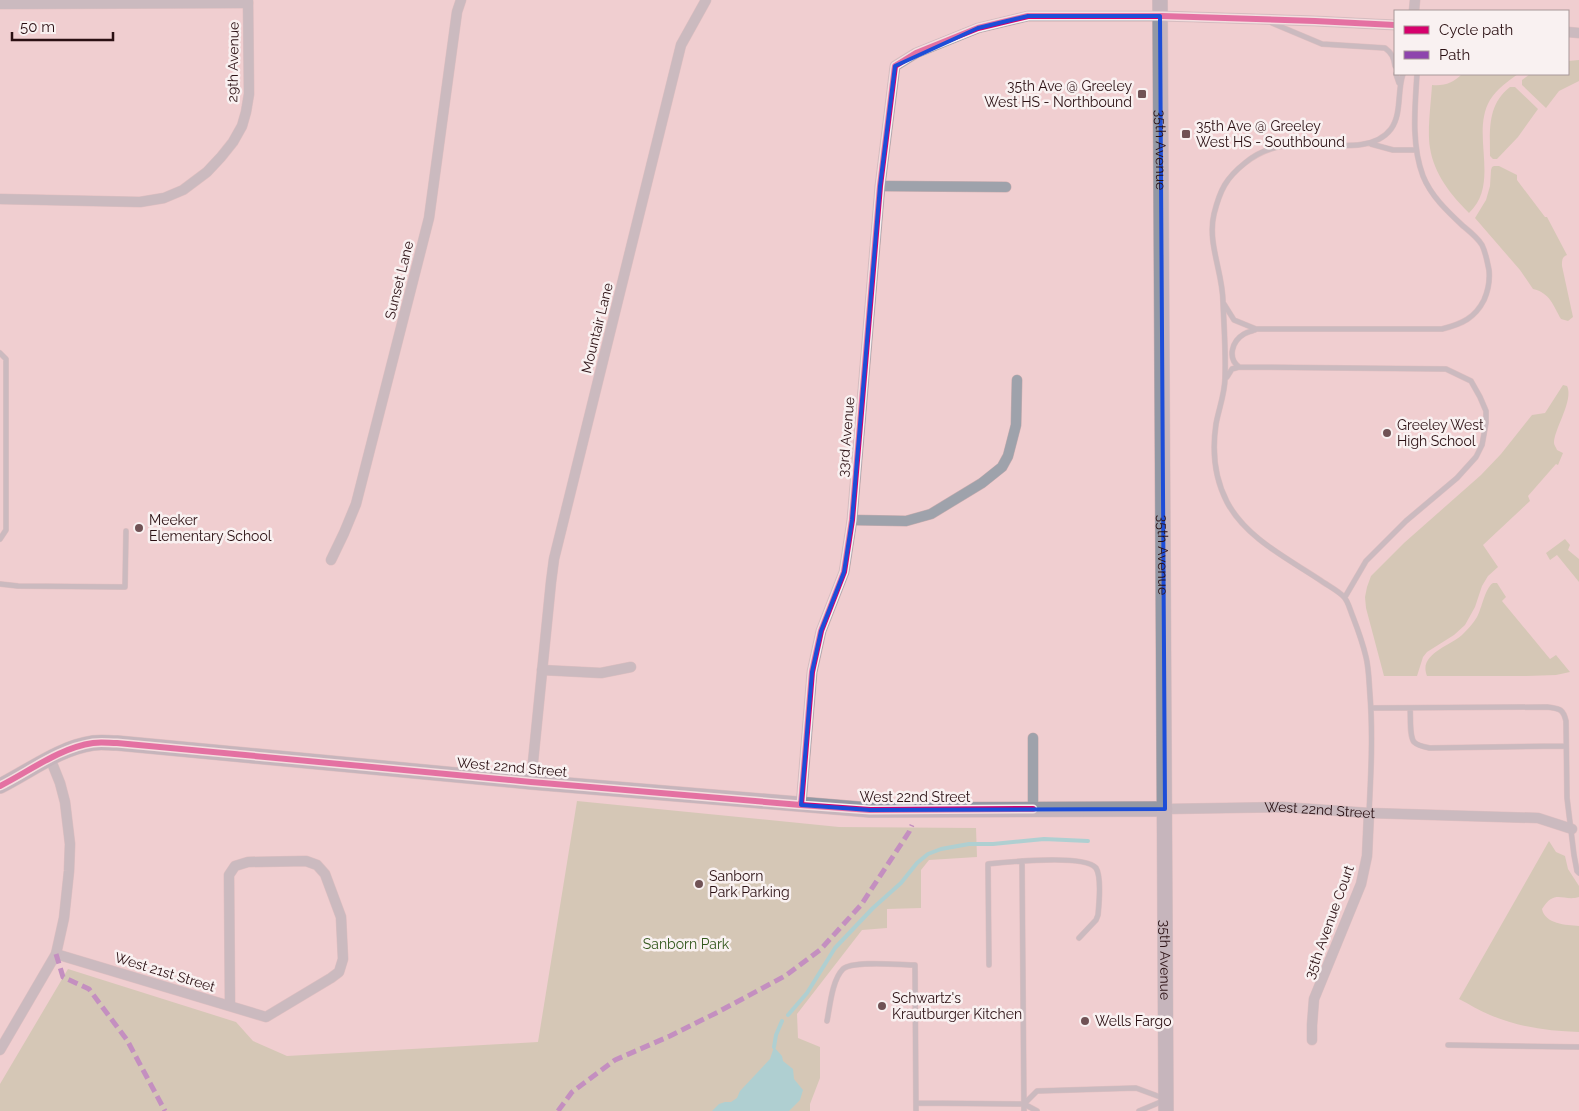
<svg xmlns="http://www.w3.org/2000/svg" width="1579" height="1111" viewBox="0 0 1579 1111" font-family="Raleway,sans-serif">
<style>
.green{fill:#b4bf97}
.water{fill:#60d1d3}
.lines{fill:none;stroke-linecap:round;stroke-linejoin:round}
.stream{stroke:#60d1d3;stroke-width:4}
.lane-casing{stroke:#caaeb0;stroke-width:6}
.street-casing{stroke:#caaeb0;stroke-width:11}
.secondary-casing{stroke:#caaeb0;stroke-width:16}
.lane{stroke:#9ea2ab;stroke-width:5}
.street{stroke:#9ea2ab;stroke-width:10}
.secondary{stroke:#9398a4;stroke-width:15}
.quiet{stroke:#8e44ad;stroke-width:5;stroke-dasharray:10 5;stroke-linecap:butt}
.cycleway-casing{stroke:#f9f1f1;stroke-width:9}
.cycleway{stroke:#d6006c;stroke-width:6}
.marked{fill:none;stroke:#1d4ed8;stroke-width:4;stroke-linejoin:round}
.poi-dot{fill:#705255;stroke:#f9f1f1;stroke-width:2}
.labels{text-anchor:middle;stroke-width:5;stroke-linejoin:round;paint-order:stroke}
.street-label{font-size:14px;fill:#2b1013;stroke:#f9f1f1}
.poi-label{font-size:14px;fill:#2b1013;stroke:#f9f1f1;text-anchor:start}
.park-label{font-size:14px;fill:#33581e;stroke:#f9f1f1}
</style>
<rect width="100%" height="100%" fill="#f0ced0"/>
<path class="green" d="M1579,60V81L1559,91L1546,108L1522,85V80L1530,74H1568V61Z
M1462,74H1518C1508,81 1497,89 1490,100C1470,134 1501,183 1469,213C1451,195 1434,174 1430,148C1427,131 1431,103 1432,85C1445,86 1453,83 1462,74Z
M1510,87H1515L1538,109L1518,137L1497,159H1493L1490,156C1490,130 1487,105 1510,87Z
M1494,166H1499L1517,175V180L1545,217H1547L1567,255C1562,257 1562,260 1562,266L1573,317L1568,321L1561,319C1553,305 1550,293 1533,289L1520,270L1475,218L1486,200L1490,186L1491,170L1492,167Z
M1563,385L1567,386C1574,400 1554,429 1554,443C1554,445 1556,447 1557,450L1563,453L1558,465L1556,464L1528,496L1530,501L1483,545L1498,567L1488,576L1482,586L1475,607L1465,625L1454,635L1427,652L1423,657L1417,676H1384L1366,608L1365,597L1367,587L1371,576L1404,543L1481,475L1501,454L1532,415L1545,413Z
M1565,539L1570,545L1568,550L1579,559V582L1557,555L1550,560L1546,553Z
M1493,583H1497L1506,597L1502,601L1550,659L1556,655L1570,672L1556,675L1527,676H1427C1418,654 1450,646 1462,635C1467,630 1473,624 1477,617C1482,608 1485,588 1493,583Z
M577,801L839,827L976,828L977,857L929,860L921,870V908L887,909V928L862,930L797,1014L798,1038L820,1047V1078L810,1104V1111H0V1084L68,969L236,1022L253,1041L287,1056L538,1042Z
M1549,841L1556,852L1565,856L1568,869L1579,886V897C1563,902 1555,888 1542,909C1545,924 1566,925 1579,926V1032C1549,1031 1518,1027 1490,1015C1480,1011 1469,1004 1459,999Z"/>
<path class="water" d="M774,1047L782,1056L783,1061L793,1069L794,1079L803,1090L800,1100L789,1111H712L719,1104L725,1102H731L737,1098L740,1091L770,1059Z"/>
<g class="lines">
<path class="stream" d="M788,1015L807,993L835,948L873,908L901,883L917,863L928,854L941,849L969,844H993L1044,839L1088,841
M774,1047L776,1035L782,1021"/>
<g class="lane-casing">
<path id="lane" d="M1272,23L1322,44L1385,48C1392,53 1394,58 1395,66
M1396,74L1399,83
M1371,144L1393,150H1416
M1224,304L1234,320L1256,329H1442C1462,324 1475,318 1484,300C1488,291 1490,280 1489,270C1487,261 1486,253 1482,245C1477,237 1469,231 1463,226C1447,211 1431,196 1423,176C1411,144 1415,107 1417,74
M0,353L6,359V530L0,539
M1239,367C1227,358 1232,341 1244,334C1247,332 1252,331 1255,330
M1227,377L1232,369L1239,367L1446,369L1471,381L1480,397L1486,411V423L1482,445L1476,457L1457,478L1406,521L1366,561L1345,597
M0,584L18,586L125,587L126,531
M1371,708L1547,707C1559,709 1563,708 1566,721L1567,798L1574,855L1577,871L1579,873
M1410,708C1411,716 1409,736 1414,742C1418,746 1425,747 1430,748L1566,746
M1369,813C1371,774 1373,734 1370,695C1369,683 1369,669 1366,657C1363,644 1358,630 1353,617C1350,610 1348,600 1343,596C1337,590 1327,585 1320,580C1287,558 1246,538 1227,502C1214,477 1212,451 1216,424C1219,408 1225,393 1225,378C1226,352 1224,327 1223,302C1223,273 1207,243 1214,214C1220,190 1226,178 1245,163C1257,153 1273,147 1288,145C1319,140 1370,157 1391,129C1402,114 1397,91 1403,74
M1022,861L1024,1111
M989,965L988,864C1008,862 1084,854 1096,868C1102,877 1099,904 1098,915L1096,920L1079,938
M827,1021C830,1006 832,980 843,969C853,960 901,965 915,965L916,1111
M1448,1045L1579,1047
M916,1103L1024,1104L1037,1111
M1024,1104L1037,1091L1136,1088L1163,1098
M1139,1111L1163,1101"/>
</g>
<g class="street-casing">
<g id="street">
<path d="M0,4L248,3"/>
<path d="M1414,11L1415,0"/>
<path d="M1568,32L1579,33"/>
<path d="M880,186L1006,187"/>
<path d="M0,199L140,202L164,198L183,190L207,172L221,157L233,142L242,126L246,112L249,94L248,0"/>
<path d="M852,520L906,521L931,514L982,483L1002,467L1008,456L1016,425L1017,380"/>
<path d="M331,560L344,533L356,504L429,218L457,12L461,0"/>
<path d="M542,670L601,673L631,667"/>
<path d="M1033,738V809"/>
<path d="M531,782L551,582L554,559L681,45L706,0"/>
<path d="M801,805L812,672L821,631L844,572L852,520L880,186L895,66L916,53L978,28L1028,16H1162L1315,21L1395,25"/>
<path id="s1" d="M1165,809L1283,807L1369,813L1538,818L1572,829"/>
<path d="M56,954L266,1017L331,978L339,972L343,959L341,917L325,874L317,865L306,861L248,862L235,866L229,875L230,1006"/>
<path d="M1312,1040V1025L1314,999L1361,884L1367,856L1369,813"/>
<path d="M0,1050L56,954L64,918L69,871L70,844L65,802L60,783L50,758"/>
</g>
</g>
<g class="secondary-casing">
<g id="secondary">
<path id="s2" d="M1160,0L1166,1111"/>
<path d="M0,786C30,771 59,748 93,743C101,742 109,743 117,743L531,782L870,810L1165,809"/>
</g>
</g>
<use href="#lane" class="lane"/>
<use href="#street" class="street"/>
<use href="#secondary" class="secondary"/>
<path class="quiet" d="M56,954L63,977L89,989L127,1040L165,1111
M558,1111L572,1092L615,1060L670,1036L718,1012L785,976L820,950L861,905L909,832L912,825"/>
<g class="cycleway-casing">
<path id="cycleway" d="M0,786C30,771 59,748 93,743C101,742 109,743 117,743L531,782L801,805L870,810L1033,809
M801,805L812,672L821,631L844,572L852,520L880,186L895,66L916,53L978,28L1028,16H1162L1315,21L1395,25"/>
</g>
<use href="#cycleway" class="cycleway"/>
</g>
<path d="M0 0H1579V1111H0ZM1028,16H1160L1165,809L870,810L801,805L812,672L821,631L844,572L852,520L880,186L895,66L978,28Z" fill="#f0ced0" fill-opacity=".55" fill-rule="evenodd"/>
<path class="marked" d="M1028,16H1160L1165,809L870,810L801,805L812,672L821,631L844,572L852,520L880,186L895,66L978,28Z"/>
<g class="poi-dot">
<rect x="1137" y="89" width="10" height="10" rx="2.5"/>
<rect x="1181" y="129" width="10" height="10" rx="2.5"/>
<circle cx="1387" cy="433" r="5"/>
<circle cx="139" cy="528" r="5"/>
<circle cx="699" cy="884" r="5"/>
<circle cx="882" cy="1006" r="5"/>
<circle cx="1085" cy="1021" r="5"/>
</g>
<g class="labels">
<g class="street-label">
<text transform="translate(233 62) rotate(-89)" y="5">29th Avenue</text>
<text dy="5" stroke="none"><textPath href="#s2" startOffset="150">35th Avenue</textPath></text>
<text transform="translate(399 280) rotate(-76)" y="5">Sunset Lane</text>
<text transform="translate(597 328) rotate(-76)" y="5">Mountair Lane</text>
<text transform="translate(846 437) rotate(-85)" y="5">33rd Avenue</text>
<text dy="5" stroke="none"><textPath href="#s2" startOffset="555">35th Avenue</textPath></text>
<text transform="translate(512 767) rotate(5)" y="5">West 22nd Street</text>
<text x="915" y="802">West 22nd Street</text>
<text dy="5" stroke="none"><textPath href="#s1" startOffset="155">West 22nd Street</textPath></text>
<text transform="translate(1329 922) rotate(-70)" y="5">35th Avenue Court</text>
<text dy="5" stroke="none"><textPath href="#s2" startOffset="960">35th Avenue</textPath></text>
<text transform="translate(165 972) rotate(17)" y="5">West 21st Street</text>
</g>
<g class="poi-label">
<text x="1132" y="91" text-anchor="end">35th Ave @ Greeley<tspan x="1132" dy="16">West HS - Northbound</tspan></text>
<text x="1196" y="131">35th Ave @ Greeley<tspan x="1196" dy="16">West HS - Southbound</tspan></text>
<text x="1397" y="430">Greeley West<tspan x="1397" dy="16">High School</tspan></text>
<text x="149" y="525">Meeker<tspan x="149" dy="16">Elementary School</tspan></text>
<text x="709" y="881">Sanborn<tspan x="709" dy="16">Park Parking</tspan></text>
<text x="892" y="1003">Schwartz's<tspan x="892" dy="16">Krautburger Kitchen</tspan></text>
<text x="1095" y="1026">Wells Fargo</text>
</g>
<g class="park-label">
<text x="686" y="949">Sanborn Park</text>
</g>
</g>
<rect x="1394" y="10" width="175" height="65" fill="#f9f1f1" stroke="#a79798"/>
<rect x="1404" y="26" width="25" height="8" fill="#d6006c" stroke="#a79798"/>
<text x="1439" y="35" font-size="15" fill="#2b1013">Cycle path</text>
<rect x="1404" y="51" width="25" height="8" fill="#8e44ad" stroke="#a79798"/>
<text x="1439" y="60" font-size="15" fill="#2b1013">Path</text>
<path d="M12 32v8h101v-8" fill="none" stroke="#2b1013" stroke-width="2.5"/>
<text x="20" y="32" font-size="15" fill="#2b1013" stroke="#f9f1f1" stroke-width="4" paint-order="stroke">50 m</text>
</svg>
